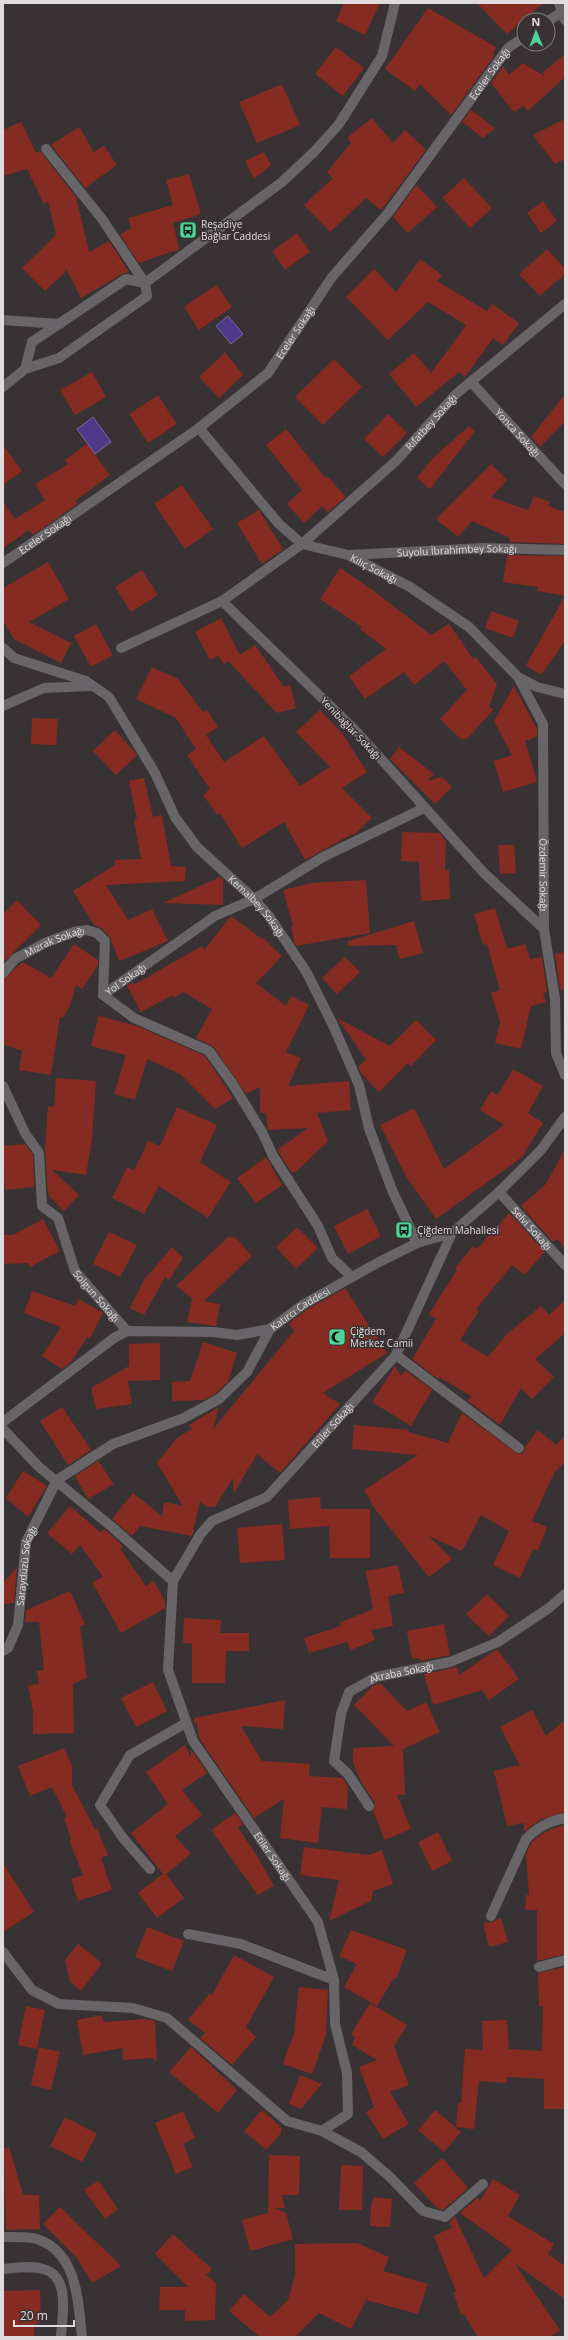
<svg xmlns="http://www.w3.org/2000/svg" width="568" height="2340" viewBox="0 0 568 2340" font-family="'Open Sans',sans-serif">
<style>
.water{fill:#4d3a89;stroke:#796aa2}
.building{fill:#862b21}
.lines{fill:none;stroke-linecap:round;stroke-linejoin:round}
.minor{stroke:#676567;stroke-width:10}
.labels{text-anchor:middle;stroke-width:3;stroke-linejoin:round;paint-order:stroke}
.street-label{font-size:10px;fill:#e0dbdd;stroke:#393234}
.poi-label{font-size:10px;fill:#e0dbdd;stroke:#393234;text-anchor:start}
</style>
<rect width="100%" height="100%" fill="#393234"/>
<path class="water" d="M228,316L243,334L231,344L216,326Z
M93,417L111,442L95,454L77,429Z"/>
<path class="building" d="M344,3H380L365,35L336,21Z
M477,3H544L507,34Z
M428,8L496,47L493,53L494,56L451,115L420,84L415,91L385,69Z
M336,47L364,68L343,96L315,74Z
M565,54V77L528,111L523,106L514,112L491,83L503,66L509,75L523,63L544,76L543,72Z
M282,84L300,125L257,143L239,102Z
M471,110L495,128L483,138L462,122Z
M372,118L393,143L405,130L426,150L381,210L366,198L330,232L304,205L333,178L327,172L351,143L347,138Z
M565,119V159L555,164L533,135Z
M21,122L36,153L40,151L76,197L89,252L109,241L129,272L122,274L81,298L67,270L45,291L22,268L56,235L48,201L44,204L27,169L3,176V130Z
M79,127L94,152L104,146L117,165L85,188L51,145Z
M264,152L271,165L254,179L245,161Z
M189,174L201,214L173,223L179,249L139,263L120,235L131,228L128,218L173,205L166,180Z
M464,178L492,208L470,228L442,198Z
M416,185L437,207L408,233L393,217Z
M543,201L557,221L541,233L527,213Z
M297,233L310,252L285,270L272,251Z
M547,249L565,269V274L540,296L519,274Z
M420,259L442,275L437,281L487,311L492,304L519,323L503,345L493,338L465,377L459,372L416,407L389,374L414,353L431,373L466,325L428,302L388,340L346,297L374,269L396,292Z
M216,285L232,307L199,330L184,307Z
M225,352L243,375L219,398L199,377Z
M334,359L362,387L323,425L295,397Z
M92,372L106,397L75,415L60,390Z
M565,394V421L540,447L531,437Z
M158,395L177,424L148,443L129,414Z
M388,414L407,433L383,457L364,439Z
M469,426L475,431L430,489L417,478L433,458Z
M286,429L325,478L327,476L346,497L328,512L322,506L304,523L287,504L302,490L266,445Z
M87,444L110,475L75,501L77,504L33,535L29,530L3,548V502L15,519L45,500L35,484L68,464L65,460Z
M3,445L22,471L3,485Z
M491,464L507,480L491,497L528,510L534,496L550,502L548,506L565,512V544L509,542L510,538L472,521L458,537L436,519Z
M182,485L213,529L185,549L154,504Z
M259,510L283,549L262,564L237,523Z
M507,555L565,556V596L537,591L538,587L503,582Z
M48,562L69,599L29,622L71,643L61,663L14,639L3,621V588Z
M340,568L374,591L431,635L449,624L474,660L475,656L497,684L489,707L494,709L467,739H461L440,719L467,690L444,661L414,685L404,672L365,699L349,676L386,649L360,629L362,627L320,599Z
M142,570L158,595L131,612L115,587Z
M565,596V641L541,675L526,665Z
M491,611L519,621L513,638L485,628Z
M221,618L240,655L255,645L284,687L290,685L296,708L277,713L228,661L224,664L218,656L210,660L195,632Z
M96,624L113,655L91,667L74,636Z
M152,667L178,679L203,712L207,710L218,727L206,735L224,762L264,736L300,786L330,767L296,732L320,710L342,733L367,772L342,788L372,818L355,834L350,835L305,860L284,822L242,848L220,813L217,815L203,795L210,789L187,755L196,749L176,718L136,699Z
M514,686L537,729V736L529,740H525L537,782L503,792L494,761L512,755L494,721Z
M32,718L58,719L56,745L31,744Z
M115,730L137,755L116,775L93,751Z
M399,747L434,774L428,781L442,777L452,787L435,804L390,759Z
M144,778L153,817L162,815L171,866L186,867L185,881L106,885L128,920L152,909L168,941L119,961L110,937L101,928L94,925L73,891L115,865V860L141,859L134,820H137L129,781Z
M402,832L439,833L446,841L445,870H449L450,899L421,901L419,862L401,861Z
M498,845H514L516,873L500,874Z
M220,877L223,880V905L163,903Z
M366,880L370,933L296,946L294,941L291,926H293L283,890L311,883Z
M17,900L41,925L3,963V914Z
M495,908L507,949L525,944L530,959L542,957L547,992L543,993L546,1002L531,1006L521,1049L495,1043L500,1022L491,993L500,990L487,944L483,945L474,914Z
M231,916L262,939L263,938L282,956L256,983L286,1006L291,996L309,1005L286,1052L301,1058L288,1086L349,1081L351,1110L317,1113L328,1141L297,1171L292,1173L277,1150L308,1128L268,1130L266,1113H260V1087L246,1094L214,1047L196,1038L212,1009L183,992L174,998L173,995L141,1012L127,986L132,982L135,984L202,946L204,950Z
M414,921L423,953L400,959L396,945L348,946V941Z
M74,944L98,960V965L82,989L76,985L69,1008L62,1018L60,1017L51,1075L19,1070L22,1051L3,1044V979L23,962L51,978Z
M565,952V989L560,990L555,954Z
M345,957L360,972L337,994L322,978Z
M99,1016L137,1026L205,1056L233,1098L215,1109L180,1074L147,1059L135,1100L114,1094L126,1055L91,1046Z
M337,1018L390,1046L416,1020L436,1040L411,1066L408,1063L379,1092L361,1073L358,1067L366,1059Z
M513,1069L543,1086L528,1113L543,1123L522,1157L436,1219L407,1178L380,1125L414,1108L444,1169L504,1125L480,1110L491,1091L498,1095Z
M56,1078L96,1081L92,1139L86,1175L52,1170L79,1195L64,1211L48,1195L45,1150L48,1106L54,1107Z
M177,1107L217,1125L200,1162L231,1182L208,1218L159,1186L144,1214L112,1198L127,1167L134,1171L148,1141L160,1146Z
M25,1144L33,1155L34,1187L5,1190L3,1146Z
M565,1149V1248L557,1239L553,1242L521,1206L546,1184Z
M266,1157L282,1185L256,1203L237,1178Z
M367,1209L381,1236L348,1254L334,1226Z
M509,1213L545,1252L524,1275L512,1265L476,1309L479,1311L460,1340L488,1357L507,1334L541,1306L549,1315L565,1300V1333L535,1359L554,1377L532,1399L521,1388L500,1425L468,1401L471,1396L439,1377L438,1379L412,1359L436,1319L429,1314L457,1270L455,1268L473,1246L477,1249Z
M43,1219L60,1251L30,1267L28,1263L3,1264V1235H13Z
M297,1227L318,1248L296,1269L276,1247Z
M109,1232L137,1245L120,1277L93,1264Z
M228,1237H235L252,1256L204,1301L220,1304L216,1326L187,1322L192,1298L176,1286Z
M172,1247L183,1258L169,1280L165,1277L144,1315L130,1308L144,1280Z
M345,1288L387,1353L323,1393L340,1404L280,1473L257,1454L234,1493L233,1478L215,1507H208L200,1502L192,1536L140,1526L132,1536L112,1519L133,1493L162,1516L164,1502L183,1506L157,1463L178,1437L192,1429L189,1425L219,1407L213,1429L294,1331L289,1323L308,1309Z
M32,1291L75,1306L79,1299L103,1313L90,1338L87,1337L71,1362L62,1369L42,1356L61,1327L24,1313Z
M203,1342L237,1353L228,1382L215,1394L204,1400L172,1401V1382L190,1381Z
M160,1343V1380L128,1381L132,1404L96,1409L91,1388L129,1366V1344Z
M395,1366L401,1376L405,1370L432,1390L411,1426L372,1402Z
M62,1407L91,1450L68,1465L40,1421Z
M462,1413L518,1454L524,1452L525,1447L538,1430L556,1445L565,1436V1462L554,1473L532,1521L547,1527L538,1550L533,1549L520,1578L493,1565L509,1531L481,1515L462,1551L429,1536L452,1559L429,1577L375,1509L364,1490L418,1455L352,1449L354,1425L409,1430L408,1432L448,1443Z
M98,1461L114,1484L88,1499L75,1476Z
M23,1471L47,1486L28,1517L6,1498Z
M320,1497L321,1509H370V1558H330L329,1526L290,1529L288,1500Z
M70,1506L101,1533L104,1529L123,1546L120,1549L146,1586L154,1581L165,1601V1608L121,1633L92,1582L103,1577L80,1545L72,1554L47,1533Z
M282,1524L285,1560L240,1563L237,1528Z
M398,1565L404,1593L388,1596L393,1626L371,1630L375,1640L351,1650L347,1642L309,1653L304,1638L341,1626L339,1623L373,1609L366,1571Z
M17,1567L14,1603L3,1604V1583Z
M70,1591L85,1624L80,1626L87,1678L73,1684L74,1733L33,1734V1711L28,1685L39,1684L37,1671L44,1670L39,1622H25L26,1610Z
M487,1594L509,1616L489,1636L466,1614Z
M184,1618L221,1620L220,1633H249V1651H226L225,1683H192V1644L183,1643Z
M444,1624L450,1655L420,1661L419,1658L412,1659L407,1631Z
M497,1649L519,1679L489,1700L482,1690L433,1705L424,1674L457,1667L459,1675Z
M153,1682L167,1711L136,1727L121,1698Z
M380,1683L407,1711L426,1702L440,1732L403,1749L405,1795H397L411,1829L385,1840L373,1811L375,1803L361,1782L353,1763V1748L394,1746L354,1705L373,1686Z
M285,1700L283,1729L241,1726L262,1761L310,1764L309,1776L343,1778L348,1787L347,1809L322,1807L318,1843L280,1838L284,1799L254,1818L199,1738L197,1723H194V1718Z
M532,1710L546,1736L565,1720V1812L541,1819L524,1832V1823L507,1826L494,1771L520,1765L500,1727Z
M185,1745L191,1757V1749L207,1773L182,1790L202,1815L175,1836L191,1854L166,1874L184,1898L157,1918L138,1893L163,1874L131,1833L168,1804L146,1772Z
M64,1748L72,1766V1785L95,1830L97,1828L108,1855L101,1858L112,1890L78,1901L71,1879L83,1875L69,1840L71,1839L64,1818L67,1817L52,1787L30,1796L18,1766Z
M235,1813L243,1824L238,1828L256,1854L274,1886L258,1895L211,1830Z
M565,1825V1954L537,1961V1910H525L526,1895H529L526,1855L531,1843L539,1836L551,1829Z
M438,1832L452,1861L432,1871L418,1842Z
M304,1847L369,1855L382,1850L393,1884L373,1891L371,1901L329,1921L339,1880L300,1875Z
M3,1863L34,1912L3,1932Z
M501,1918L508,1942L489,1947L483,1923L492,1922Z
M147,1927L184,1941L172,1971L135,1957Z
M351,1930L407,1950L396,1979L394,1978L377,2006L344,1987L357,1964L339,1956Z
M78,1944L102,1963L81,1991L70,1982L65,1960Z
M234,1955L274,1977L246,2027L256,2037L232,2065L200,2038L205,2033L188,2020L210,1993L212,1995Z
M564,1967L565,2109H544V2079L507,2077V2083L479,2081L474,2129L456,2127L458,2103H461L465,2049L483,2050L482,2021L507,2020L509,2049L542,2051L543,2006H539L538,1973Z
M299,1987L328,1990L326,2035L312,2074L283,2064L294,2033Z
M370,2003L407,2025L394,2046L409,2085L390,2092L409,2124L383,2139L366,2112L374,2107L359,2067L377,2060L352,2045L355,2037L351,2034Z
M26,2006L45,2010L37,2049L18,2045Z
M102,2015L103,2022L146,2019L155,2021L157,2062L152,2058L123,2060L122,2048L83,2055L77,2020Z
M39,2047L60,2052L51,2090L31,2085Z
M191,2047L237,2090L218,2113L169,2072Z
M300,2075L322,2084L301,2109L289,2104Z
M262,2110L281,2127V2133L266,2150L244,2131Z
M435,2110L461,2132L444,2152L418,2130Z
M183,2111L195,2138L183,2144L193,2167L176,2174L155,2123Z
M65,2117L97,2134L82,2162L50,2146Z
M9,2147L23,2195H39L40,2229L6,2230L4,2148Z
M269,2155L300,2156L299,2195H282L285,2208H274L286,2213L293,2239L250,2251L242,2220L268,2213Z
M442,2158L468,2188L443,2210L437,2208L414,2183Z
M341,2165L363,2166L362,2210H339Z
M493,2179L520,2195L508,2216L554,2244L548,2254L565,2266V2299L515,2264L560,2330L550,2337H478L464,2314L461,2315L453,2291L456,2292L434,2236L453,2227L449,2222L455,2217L484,2278L512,2250L460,2213L477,2198L480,2201Z
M98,2181L118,2209L105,2219L84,2190Z
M374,2197L392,2199L390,2227L370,2226L371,2205Z
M60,2207L121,2266L92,2283L77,2258L43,2224Z
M173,2234L212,2269L206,2275L216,2283L215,2320L185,2321V2310H159L160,2287H188L155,2254Z
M357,2243L389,2257L383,2271L428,2284L418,2314L366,2300L351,2329L319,2313L295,2337H260L229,2311L244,2294L270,2317L288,2300L295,2275V2244Z
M40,2290L41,2323L34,2324V2337H3V2291Z"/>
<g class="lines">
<g class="minor">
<path d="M559,3L565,20"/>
<path d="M548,21L562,12"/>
<path d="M3,320L60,324"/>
<path d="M25,369L32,342L126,279L145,283L282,182L314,152L339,124L382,56L395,3"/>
<path id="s1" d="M471,382L565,484"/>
<path d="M3,387L25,369L59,358L147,296L145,283L102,219L46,149"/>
<path id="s2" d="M199,428L279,524L302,544L348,555L410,587L469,627L518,677L537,687L565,694"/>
<path id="s3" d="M349,555L484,548L565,550"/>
<path id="s4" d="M3,563L199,428L268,373L332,277L388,213L508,48L524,37"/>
<path id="s5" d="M3,648L14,658L86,681L109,697L155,773L175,817L197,847L254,899L269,916L307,973L332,1023L359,1085L369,1128L392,1190L417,1243"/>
<path d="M121,648L222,601"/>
<path id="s6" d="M518,677L543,724L544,929L555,999L556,1053L565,1075"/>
<path d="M3,706L44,688L91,686"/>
<path id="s7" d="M544,929L484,873L354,729L222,601L302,544L396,461L456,394L565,304"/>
<path id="s8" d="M3,973L15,959L45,943L74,932L87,930L97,933L105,941L103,995"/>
<path id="s9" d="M3,1086L25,1133L39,1153L42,1206L58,1218L75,1271L127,1331"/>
<path id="s10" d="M499,1192L565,1265"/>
<path id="s11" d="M352,1277L332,1258L318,1226L273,1156L262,1132L232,1083L209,1051L134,1018L103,995L215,916L254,899L323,857L424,808"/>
<path d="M396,1355L519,1448"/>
<path id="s12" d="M3,1422L114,1338L127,1331L213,1332L237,1335L270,1329L304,1304L379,1262L417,1243L452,1233L499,1192L541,1150L565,1117"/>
<path id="s13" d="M3,1429L39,1467L112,1527L173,1581L168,1670L193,1741L318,1922L334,1980L335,2024L347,2073L348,2114L322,2131"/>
<path id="s14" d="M173,1581L200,1535L212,1521L267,1497L396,1355L452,1233"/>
<path id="s15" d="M3,1651L8,1648L18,1625L26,1542L57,1480L113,1444L184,1418L219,1399L247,1372L270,1329"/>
<path id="s16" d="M369,1806L348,1774L334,1761L341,1714L349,1692L376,1677L450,1662L498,1642L549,1608L565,1594"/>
<path d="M150,1869L123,1838L100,1805L130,1755L186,1723"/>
<path d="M491,1916L526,1839C538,1827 549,1821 565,1818"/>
<path d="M188,1934L241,1944L334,1980"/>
<path d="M3,1952L32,1990L59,2004L133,2008L167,2018L287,2121L322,2131L361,2152L390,2177L423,2211L445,2217L483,2184"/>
<path d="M539,1967L565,1960"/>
<path d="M3,2237C14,2237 26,2236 37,2239C78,2253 78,2302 82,2337"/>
<path d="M3,2269C15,2268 31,2265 43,2269C71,2276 62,2316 61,2337"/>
</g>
</g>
<defs>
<g id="bus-square" transform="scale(0.9)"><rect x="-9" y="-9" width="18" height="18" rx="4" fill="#4ed399" stroke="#393234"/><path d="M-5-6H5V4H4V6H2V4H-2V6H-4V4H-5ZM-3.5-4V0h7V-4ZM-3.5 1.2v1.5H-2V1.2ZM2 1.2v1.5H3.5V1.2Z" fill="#111"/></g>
<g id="mosque-square" transform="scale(0.9)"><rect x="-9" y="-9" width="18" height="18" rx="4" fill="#4ed399" stroke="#393234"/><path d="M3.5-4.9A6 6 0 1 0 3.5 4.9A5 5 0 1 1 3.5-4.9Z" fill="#111"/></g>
</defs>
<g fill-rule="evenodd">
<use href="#bus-square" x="188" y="230"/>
<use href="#bus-square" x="404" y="1230"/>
<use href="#mosque-square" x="337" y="1337"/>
</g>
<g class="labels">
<g class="street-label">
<text dy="4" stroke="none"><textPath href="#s4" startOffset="699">Eceler Sokağı</textPath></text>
<text dy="4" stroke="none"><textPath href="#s4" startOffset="375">Eceler Sokağı</textPath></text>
<text dy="4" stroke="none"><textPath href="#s7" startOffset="736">Rıfatbey Sokağı</textPath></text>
<text dy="4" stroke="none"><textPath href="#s1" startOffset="69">Yonca Sokağı</textPath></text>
<text dy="4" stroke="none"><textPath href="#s4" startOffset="51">Eceler Sokağı</textPath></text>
<text dy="4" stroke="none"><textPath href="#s3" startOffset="108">Suyolu İbrahimbey Sokağı</textPath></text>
<text dy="4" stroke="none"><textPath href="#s2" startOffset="232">Kılıç Sokağı</textPath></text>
<text transform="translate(351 728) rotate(46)" y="4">Yenibağlar Sokağı</text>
<text dy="4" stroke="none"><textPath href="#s6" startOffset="204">Özdemir Sokağı</textPath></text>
<text dy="4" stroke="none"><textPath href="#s5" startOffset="377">Kemalbey Sokağı</textPath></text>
<text dy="4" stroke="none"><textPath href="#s8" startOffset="62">Mızrak Sokağı</textPath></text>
<text dy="4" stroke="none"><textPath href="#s11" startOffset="417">Yol Sokağı</textPath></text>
<text dy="4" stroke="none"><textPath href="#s10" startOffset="49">Selvi Sokağı</textPath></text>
<text dy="4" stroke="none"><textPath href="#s9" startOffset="238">Solgun Sokağı</textPath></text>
<text dy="4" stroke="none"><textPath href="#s12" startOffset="334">Katırcı Caddesi</textPath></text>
<text dy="4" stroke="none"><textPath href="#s14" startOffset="229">Etiler Sokağı</textPath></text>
<text dy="4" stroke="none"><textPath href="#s15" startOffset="91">Saraydüzü Sokağı</textPath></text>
<text dy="4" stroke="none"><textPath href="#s16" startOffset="185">Akraba Sokağı</textPath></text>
<text dy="4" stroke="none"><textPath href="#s13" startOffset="533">Etiler Sokağı</textPath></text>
</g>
<g class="poi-label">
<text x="201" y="228">Reşadiye<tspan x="201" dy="12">Bağlar Caddesi</tspan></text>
<text x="417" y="1234">Çiğdem Mahallesi</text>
<text x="350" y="1335">Çiğdem<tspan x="350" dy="12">Merkez Camii</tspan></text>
</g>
</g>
<rect width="568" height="2340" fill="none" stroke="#e0dbdd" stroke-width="8"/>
<g transform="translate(536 32) rotate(359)"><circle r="19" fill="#393234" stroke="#7c7678"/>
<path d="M0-3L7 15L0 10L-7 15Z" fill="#4ed399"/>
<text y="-6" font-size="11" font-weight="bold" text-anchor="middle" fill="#e0dbdd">N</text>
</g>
<path d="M14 2320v6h60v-6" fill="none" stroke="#e0dbdd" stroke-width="2"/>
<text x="20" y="2320" font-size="12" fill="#e0dbdd" stroke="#393234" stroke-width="3" paint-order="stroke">20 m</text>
</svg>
